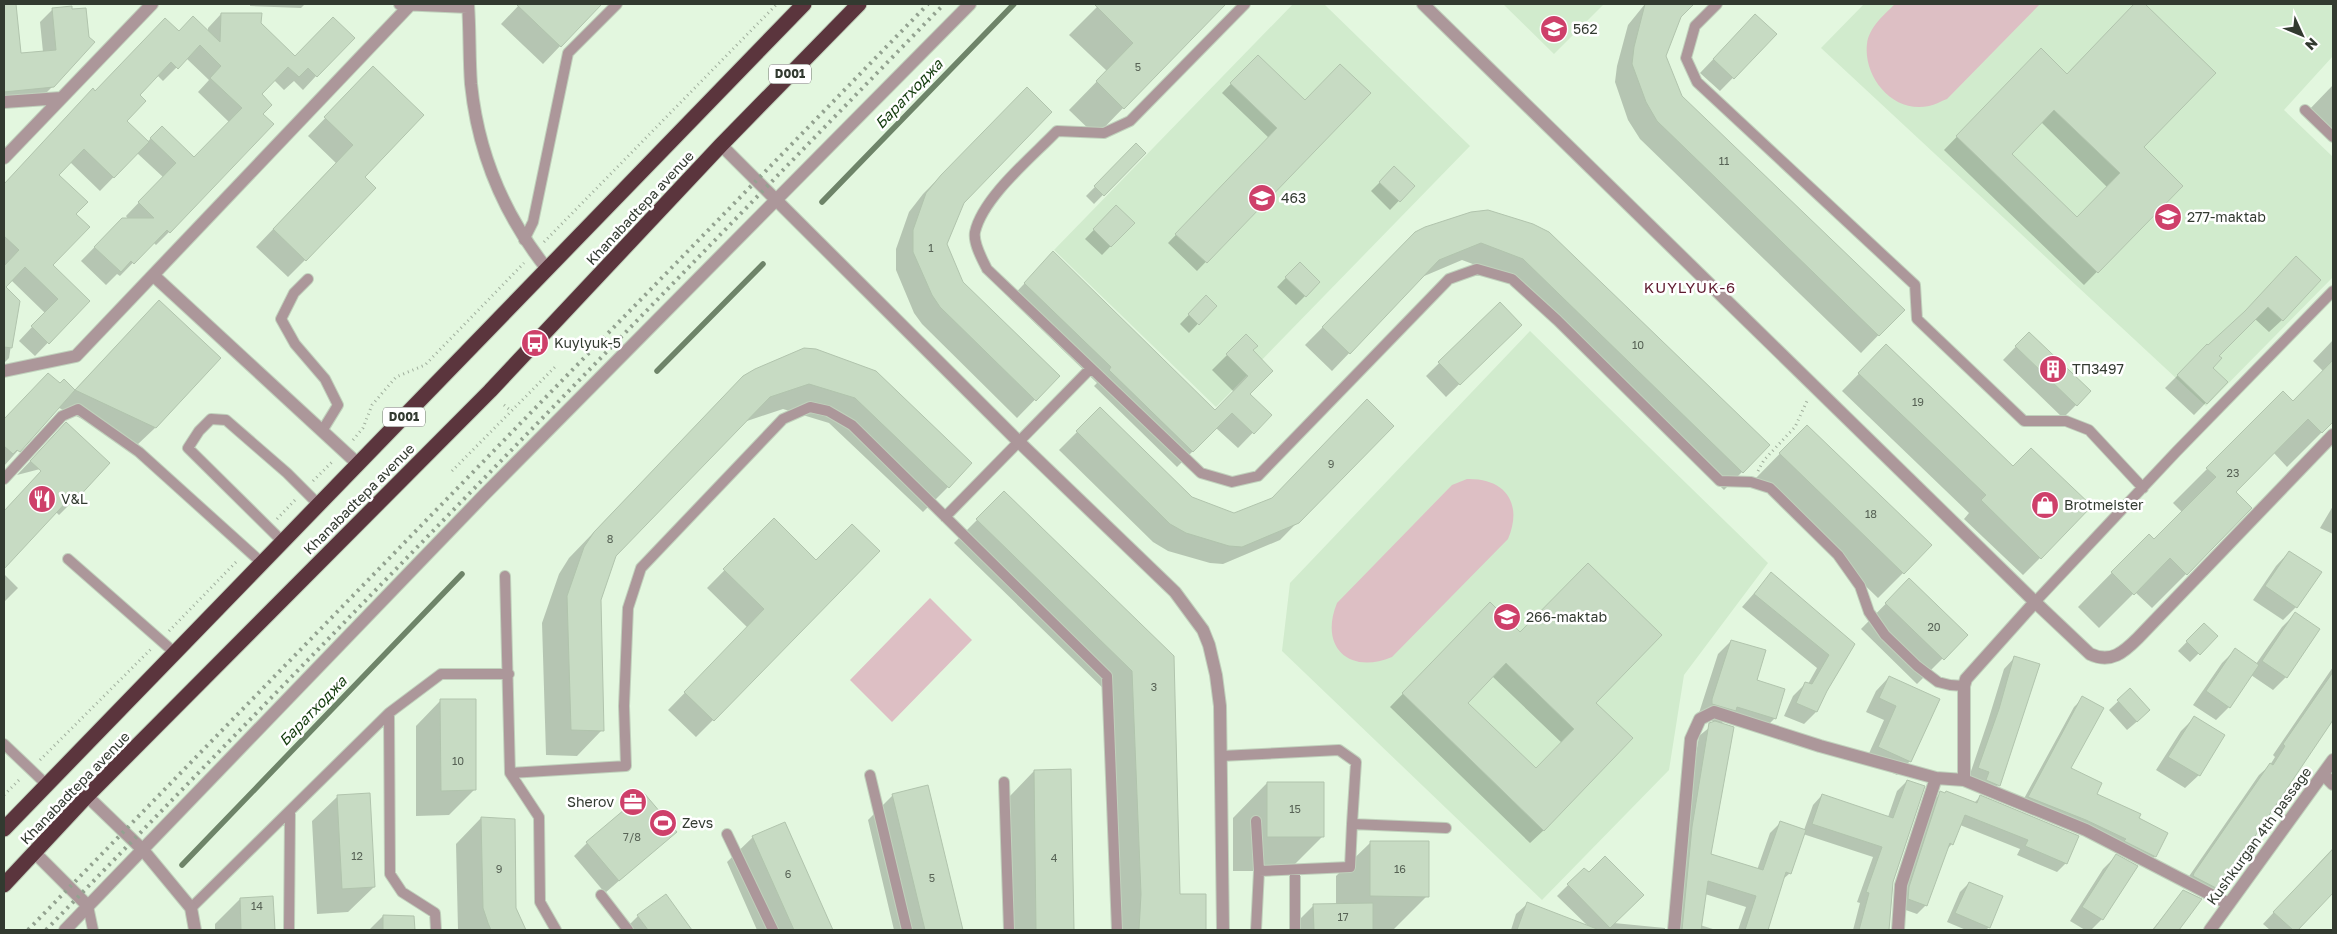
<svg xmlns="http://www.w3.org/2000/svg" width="2337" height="934" viewBox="0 0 2337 934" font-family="'Golos Text',sans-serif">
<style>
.built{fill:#d1ebcd}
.green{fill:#ddbfc4}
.shadow{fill:#0003;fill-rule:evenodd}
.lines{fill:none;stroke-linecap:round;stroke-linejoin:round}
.stream{stroke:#6e8469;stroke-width:5.5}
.building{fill:#c7dbc3;stroke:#b1c4ad;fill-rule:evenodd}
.lane-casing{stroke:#c0d1bc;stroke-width:12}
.street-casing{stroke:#c0d1bc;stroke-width:14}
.highway-casing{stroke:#c0d1bc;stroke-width:17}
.path{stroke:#a0af9d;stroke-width:3;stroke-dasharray:1 4;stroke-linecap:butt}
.lane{stroke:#ac979a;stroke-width:10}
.street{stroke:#ac979a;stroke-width:12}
.highway{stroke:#5b353d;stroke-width:15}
.rail{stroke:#93a290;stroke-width:4;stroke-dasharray:2.5 5;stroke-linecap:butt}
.labels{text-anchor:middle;stroke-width:5;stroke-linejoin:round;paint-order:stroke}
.number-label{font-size:11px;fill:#576255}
.shield{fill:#fff;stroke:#70756e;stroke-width:1}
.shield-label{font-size:12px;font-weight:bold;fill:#323a30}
.poi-label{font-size:14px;fill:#323a30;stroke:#fff;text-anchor:start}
.street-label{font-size:14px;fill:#323a30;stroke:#fff}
.water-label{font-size:15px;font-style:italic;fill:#133b0c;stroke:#fff}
.neighbourhood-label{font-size:15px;letter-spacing:1px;fill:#5f1b2f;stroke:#fff}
</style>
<rect width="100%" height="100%" fill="#e3f7df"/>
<path class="built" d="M1293,4H1324L1470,146L1216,407L1054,250Z
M1503,4H1604L1554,54Z
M1864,4H2333V56L2284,110L2333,157V277L2206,406L1821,48Z
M1530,331L1768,563L1684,675L1669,770L1542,900L1282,651L1290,583Z"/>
<path class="green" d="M1895,4H2040L1947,99C1941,101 1935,105 1929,106C1893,114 1863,77 1867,44C1869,27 1884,15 1895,4Z
M1467,479C1506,478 1523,504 1508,539L1392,657C1349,675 1319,647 1337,603L1452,485Z
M930,598L972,640L892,722L850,680Z"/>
<path class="shadow" d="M4,4H15L20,55L43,52L40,22L53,9L71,7L53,86L40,99L4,103Z
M250,4H305L301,8L250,6Z
M520,4H600L543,64L501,24Z
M1100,4H1224L1096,136L1069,110L1107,71L1069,35Z
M1645,4H1692L1680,16L1664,56L1681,97L1903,310L1861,353L1640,139L1628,120L1615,82L1617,66L1628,25Z
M2136,4H2143L2214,73L2142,148L2181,186L2084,285L1944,150L2041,50L2066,75ZM2041,122L2107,187L2077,218L2010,154Z
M221,14L260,24L295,57L319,32L316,76L303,90L294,81L284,90L274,80L260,94L262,114L169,232L156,245L153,242L120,276L117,274L106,285L81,261L122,219H128L126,216L163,177L137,153L100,191L70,162L57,175L74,214L51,265L88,301L35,356L19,341L45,313L11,280L4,287L18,301L9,358L4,363V185L79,104L179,33L208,32V28ZM186,58L209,80L198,92L229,122L194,159L162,128L147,142L125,121L138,95L157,75L163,81Z
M1742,29L1775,35L1720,91L1700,73Z
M1258,56L1305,102L1369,93L1197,271L1168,243L1269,138L1222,93Z
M2333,85V139L2306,113Z
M356,86L363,177L305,260L288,277L256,247L336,163L308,136Z
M1027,89L963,202L946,244L962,283L1058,376L1017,418L922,324L914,313L896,270V249L909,212L923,194Z
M1136,145L1144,153L1094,204L1086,196Z
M1394,168L1413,186L1390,210L1371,191Z
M1116,207L1133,223L1102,255L1085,239Z
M1471,213L1769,445L1724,490L1505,276L1462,260L1422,277L1332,371L1305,345L1416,233Z
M1053,253L1215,411L1234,392L1212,370L1246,336L1252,350L1248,395L1270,415L1238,448L1216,428L1177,467L1094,386L1097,383L1010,299Z
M1300,263L1319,282L1296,305L1277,287Z
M2284,270L2282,320L2269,332L2255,319L2218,356L2211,368L2226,382L2194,415L2165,388L2207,346L2208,347L2239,318Z
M1206,297L1215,306L1189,333L1180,324Z
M1499,304L1520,325L1446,397L1426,376Z
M142,319L155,428L137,445L57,407L4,466V420L48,374L60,385L64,381L74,391Z
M2029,333L2090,391L2063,418L2003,360Z
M2333,340V421L2287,467L2273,452L2234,492L2186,574L2152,608L2135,592L2099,628L2078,607L2149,535L2154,541L2182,512L2173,503L2283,393L2292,402L2323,371L2313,361Z
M1886,346L2040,558L2023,575L1964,519L1969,513L1842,391Z
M815,350L875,372L948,487L923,512L829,423L783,409L744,422L615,555L600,599L602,730L577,756L546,755L542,623L559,574L569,558L718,403Z
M1100,409L1192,498L1234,514L1272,500L1392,426L1280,540L1223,564L1210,563L1168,551L1153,542L1059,450Z
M1807,426L1903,573L1878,598L1755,479Z
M51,439L74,500L59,515L56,512L4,568V512L44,468L17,475Z
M2333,506V534L2320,528Z
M981,516L1172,657L1179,895H1204V930H1117L1109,694L954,543Z
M774,520L816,562L713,720L696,737L668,710L748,628L707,588Z
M2289,552L2296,607L2283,620L2253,600L2276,566Z
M4,574L18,588L4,602Z
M1771,574L1854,644L1826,690L1816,712L1804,724L1784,716L1793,696L1806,683L1808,684L1817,668L1742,607Z
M1909,580L1966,635L1917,684L1861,629Z
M2296,613L2286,677L2273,690L2251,675L2229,707L2216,720L2193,705L2222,663L2235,650L2256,664L2282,627Z
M1477,617L1594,703L1544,830L1530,843L1390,707ZM1492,676L1562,743L1535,770L1466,703Z
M2204,624L2216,636L2190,662L2178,651Z
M1731,641L1775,718L1761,732L1725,720L1721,724L1710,855L1757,870L1770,833L1781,822L1804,830L1813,805L1822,795L1888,817L1897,791L1907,781L1892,882L1888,930H1853L1860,903L1857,902L1873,857L1803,834L1790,873L1781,881L1766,930H1738L1746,907L1705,894L1700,925L1716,930H1672L1681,843L1699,736L1716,722L1700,718L1699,713L1718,654Z
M2015,657L1998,785L1987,796L1968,780L1988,721L2004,669Z
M2333,667V719L2217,888L2206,899L2183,885L2259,775L2270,765L2275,757L2273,755Z
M1889,677L1910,761L1897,775L1866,760L1884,720L1866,712L1876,691Z
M2130,690L2140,719L2127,730L2109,710Z
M2083,698L2069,768L2095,794L2138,818L2155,856L2146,865L2118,848L2020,806L2074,707Z
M441,700L474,790L449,815L416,816V726Z
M2194,718L2199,775L2185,788L2156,770L2181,731Z
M1070,770L1073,930H1011L1009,797L1034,771Z
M1267,783L1323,836L1288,871H1233V818Z
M927,786L962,930H894L868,820L893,795Z
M1941,793L1974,803L1980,797L2066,863L2057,872L2017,855L2020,849L1960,825L1952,844L1946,850L1926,905L1917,914L1900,908L1932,802Z
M338,796L374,887L348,912L317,914L312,821Z
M481,818L515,908L524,930H458L456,844Z
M785,823L832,930H757L727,862L753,837Z
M675,832L605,893L574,856L587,843Z
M1371,842L1427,896L1393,930H1289L1314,905H1336V876Z
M2333,848V891L2296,930H2270L2263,924Z
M2116,856L2102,919L2091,930H2085L2070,921L2103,869Z
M1584,869L1614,923L1665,928V930H1511L1516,914L1527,904L1589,927L1557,896Z
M1969,883L1989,927L1986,930H1966L1947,922L1960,892Z
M2184,891L2200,900L2178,930H2152Z
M666,896L691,930H624L638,916Z
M272,897L274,930H215V924L240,899Z
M383,916L413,918L414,930H369Z"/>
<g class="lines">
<path class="stream" d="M822,202L1014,4
M657,371L763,264
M182,865L462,574"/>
</g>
<path class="building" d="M4,4H16L21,53L56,50L52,8L72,6V9L86,8L89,37L95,42L54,87L4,92Z
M516,4H602L561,47Z
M1094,4H1226L1124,109L1096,81L1133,43Z
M1645,4H1694L1681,17L1666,56L1682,96L1905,310L1879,336L1657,121L1646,102L1632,64L1634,47Z
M2134,4H2145L2216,73L2144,147L2183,186L2098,273L1956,136L2041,48L2067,74ZM2054,110L2120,173L2077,217L2012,154Z
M221,13H262L261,23L295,56L333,17L355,38L317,77L308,68L299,77L288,67L262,94L272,105L263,114L274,124L170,233L167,230L134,264L131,261L121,272L94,247L122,218H154L138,202L176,163L150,138L162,126L194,157L242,108L210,78L221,66L200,45L178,69L171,62L140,95L146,101L127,121L149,142L114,178L84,149L59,175L88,202L76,214L90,227L53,265L90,301L49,344L31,326L58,299L25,267L6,287L20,301L12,348L4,347V266L19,250L4,236V184L93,88L95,91L165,18L179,31L193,16L220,42Z
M1755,14L1777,34L1734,79L1713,59Z
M1258,55L1305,100L1340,64L1371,93L1207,263L1175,234L1277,128L1230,83Z
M373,66L424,115L365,177L376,188L306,261L273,229L353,145L324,117Z
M1027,87L1052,112L964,203L947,244L963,282L1060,376L1036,401L940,307L932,295L913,252V230L926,193L941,175Z
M1136,143L1146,153L1104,196L1094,186Z
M1394,166L1415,186L1400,202L1379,182Z
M1116,205L1135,223L1111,247L1093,229Z
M1488,210L1533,224L1549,232L1770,445L1743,473L1523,259L1481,243L1439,260L1350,354L1322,327L1415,232L1425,227L1471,212Z
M1053,251L1215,410L1248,376L1226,354L1246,334L1258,346L1253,350L1273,371L1250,394L1272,415L1254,434L1232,413L1193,452L1109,370L1111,367L1024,283Z
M2296,256L2321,280L2283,321L2268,307L2219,356L2222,358L2213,368L2228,382L2207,404L2177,375L2207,344L2208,345L2245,311Z
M1300,262L1320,282L1306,297L1285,277Z
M1206,295L1217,306L1199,325L1188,314Z
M159,300L221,358L156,428L75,390Z
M1500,302L1522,325L1460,385L1438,362Z
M2029,332L2091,391L2077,406L2015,346Z
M1886,344L2013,466L2031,448L2092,506L2041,559L1981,500L1986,495L1858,373Z
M804,348L816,349L876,371L972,463L949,488L855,398L809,384L770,397L616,556L601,600L604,731L571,730L567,596L584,547L594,532L743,376L755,369Z
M2333,360V422L2322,433L2308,419L2236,492L2252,508L2213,548L2187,575L2170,558L2134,595L2111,572L2149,534L2154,539L2216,477L2206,468L2283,391L2293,401Z
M48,373L60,383L64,379L75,390L20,452L17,450L13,454L4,446V419Z
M1367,399L1394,426L1299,523L1242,547L1229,546L1186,533L1170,524L1076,431L1100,407L1192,497L1234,513L1272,498Z
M66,422L110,463L75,501L71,497L4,569V511L41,471L30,461Z
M1807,425L1932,545L1904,574L1779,453Z
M1004,491L1174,656L1180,894H1206V930H1139L1141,894L1132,671L976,519Z
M774,518L816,560L852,524L880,551L714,721L684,692L764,609L723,569Z
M2289,551L2322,572L2297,608L2265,586Z
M1588,563L1662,635L1596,703L1633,738L1544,831L1402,693L1490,602L1520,632ZM1506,663L1574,729L1536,768L1468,703Z
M1771,572L1855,644L1827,691L1817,712L1796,703L1805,682L1812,684L1829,655L1754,594Z
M1909,578L1968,635L1944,660L1885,603Z
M2295,612L2320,629L2287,678L2262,661Z
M2204,623L2218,636L2200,655L2186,641Z
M1731,640L1766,650L1757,680L1785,689L1776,719L1737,707L1736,711L1712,704V699Z
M2235,648L2259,665L2230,708L2206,691Z
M2014,656L2040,664L2000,786L1986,780L1989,772L1978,768L1999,709Z
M2333,672V720L2243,854L2218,889L2193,876L2194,873L2270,763L2273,765L2285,746L2283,744Z
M1889,676L1940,699L1911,762L1878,747L1896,706L1879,698Z
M2130,688L2150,710L2137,722L2117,700Z
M2082,696L2104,708L2071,768L2102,783L2097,794L2141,814L2139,818L2168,833L2156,857L2124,841L2126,839L2086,820L2028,797Z
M440,699H476V790L441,791Z
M2194,716L2225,735L2200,776L2168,757Z
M1715,721L1734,727L1711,854L1763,870L1780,821L1806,830L1791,874L1786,872L1768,930H1745L1756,896L1708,881L1701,930H1682L1692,827L1709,723Z
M1071,769L1074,930H1036L1034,770Z
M1907,780L1925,786L1893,882L1889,930H1859L1869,893L1866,892L1882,847L1812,824L1822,794L1893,818Z
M1267,782H1324V837H1267Z
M928,785L963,930H925L892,794Z
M1940,791L1945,793L1946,791L1977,803L1980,795L2079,836L2067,864L2025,846L2028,840L1965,815L1953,845L1950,843L1927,906L1908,899L1909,887Z
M370,793L375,887L342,889L337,795Z
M644,793L677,832L619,881L586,842Z
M481,817L515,819L516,908L526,930H491L488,923L483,908Z
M785,822L833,930H794L760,854L752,836Z
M1370,841H1429V897L1370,896Z
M2333,849V893L2298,930H2293L2273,912Z
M2116,854L2138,866L2103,920L2082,907Z
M1605,856L1644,895L1610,928L1567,884L1584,868L1589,872Z
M1969,882L2003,896L1990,928L1955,913Z
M2183,890L2202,899L2179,930H2153Z
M666,894L692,930H648L637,915Z
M273,896L275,930H241L240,898Z
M1527,902L1597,929L1596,930H1517Z
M1373,903V930H1314L1313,904Z
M383,915L414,916L415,930H383Z"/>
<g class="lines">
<g class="lane-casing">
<path id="lane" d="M1245,4L1130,121L1104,133L1057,131C1032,157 983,197 975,232C973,243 982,259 987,269L1201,473L1232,482L1258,476L1449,279L1477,269L1512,279L1557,320L1720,481L1751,482L1770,488L1838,555L1860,586L1869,612L1885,635L1917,666L1938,682L1950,685L1964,686
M1717,4L1695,26L1686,58L1697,82L1915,285L1917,319L2024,421H2066L2089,430L2143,488
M2305,110L2333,137
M524,240L533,222L568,53L617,4
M308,279L294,293L281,319L295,344L325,379L338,405L322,431
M4,479L62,416L78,409L139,452L262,563
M945,517L1090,369
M283,542L188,448L199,431L211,419L226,420L287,473L319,505
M68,559L175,653
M505,576L510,773L539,817L540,902L556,930
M2035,602L2176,452L2333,291
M389,713L390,874L402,892L435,913L436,930
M4,744L47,785
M1221,756L1339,750L1356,762L1352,824L1446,828
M510,773L626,766L624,706L628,608L641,568L783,419L810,407L828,411L852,425L1107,676L1117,930
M870,775L907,930
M1004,782L1009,930
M1256,821L1259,871L1350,867L1352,824
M727,834L773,930
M1295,870V930
M601,895L628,930
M88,906L93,930
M191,908L389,713L441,674H509
M289,930L290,811
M1256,930L1259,871"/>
</g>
<g class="street-casing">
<path id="street" d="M400,4L468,7
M468,4C470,30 469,58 471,84C478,153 504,215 547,269
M1423,4L2035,602L2090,654C2111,664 2124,652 2138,638L2333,435
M4,102L61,98
M721,145L1019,442L1175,592L1203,630L1209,645L1216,675L1220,706L1223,930
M4,158L152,4
M153,275L358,464
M4,371L76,356L411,4
M2323,774L2333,784
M1964,780V686L1966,679L2035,602
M87,796L143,850L191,908L195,930
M35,853L88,906
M65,930L484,495L970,4
M1674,930L1691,739L1700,719L1714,712L1820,746L1936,778L1964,780L2086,830L2229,904
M1898,930L1901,885L1936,778
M2210,930L2333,760"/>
</g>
<g class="highway-casing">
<path id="highway" d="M4,829L804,4
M4,885L87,796L490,391L721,145L859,4"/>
</g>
<path class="path" d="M544,242L777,4
M504,405L511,411
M353,440L363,428L372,405L396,377L425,365L524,263
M452,471L556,366
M1758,471L1764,460L1795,427L1807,401
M313,481L333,461
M277,519L295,500
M169,631L238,560
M40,760L151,649
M4,795L21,778"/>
<use href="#lane" class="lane"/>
<use href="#street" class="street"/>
<use href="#highway" class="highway"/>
<path class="rail" d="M28,930L928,4
M46,930L944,4"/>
</g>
<defs>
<g id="school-disc" transform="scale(1.4375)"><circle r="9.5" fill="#ce406a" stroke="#fff"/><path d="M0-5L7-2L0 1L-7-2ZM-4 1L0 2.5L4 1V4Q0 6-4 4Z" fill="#fff"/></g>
<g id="bus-disc" transform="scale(1.4375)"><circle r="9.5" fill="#ce406a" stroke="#fff"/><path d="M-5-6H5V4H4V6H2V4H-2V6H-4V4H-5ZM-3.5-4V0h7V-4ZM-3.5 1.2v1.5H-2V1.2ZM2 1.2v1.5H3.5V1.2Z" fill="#fff"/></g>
<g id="building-disc" transform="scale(1.4375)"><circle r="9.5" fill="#ce406a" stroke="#fff"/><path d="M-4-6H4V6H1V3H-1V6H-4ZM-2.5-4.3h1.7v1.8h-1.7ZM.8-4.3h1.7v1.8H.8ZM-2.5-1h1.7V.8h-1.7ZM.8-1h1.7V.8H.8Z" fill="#fff"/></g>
<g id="restaurant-disc" transform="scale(1.4375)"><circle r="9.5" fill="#ce406a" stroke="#fff"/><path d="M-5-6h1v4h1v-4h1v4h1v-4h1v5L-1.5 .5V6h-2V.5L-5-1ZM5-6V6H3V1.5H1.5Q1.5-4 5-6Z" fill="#fff"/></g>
<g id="shop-disc" transform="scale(1.4375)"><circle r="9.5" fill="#ce406a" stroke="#fff"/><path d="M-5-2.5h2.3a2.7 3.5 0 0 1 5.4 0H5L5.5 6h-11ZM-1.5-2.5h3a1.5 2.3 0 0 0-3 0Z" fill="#fff"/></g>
<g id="office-disc" transform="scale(1.4375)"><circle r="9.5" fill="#ce406a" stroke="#fff"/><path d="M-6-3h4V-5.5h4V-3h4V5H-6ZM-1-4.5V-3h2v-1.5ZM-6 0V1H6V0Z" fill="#fff"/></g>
<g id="stadium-disc" transform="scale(1.4375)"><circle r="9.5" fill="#ce406a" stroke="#fff"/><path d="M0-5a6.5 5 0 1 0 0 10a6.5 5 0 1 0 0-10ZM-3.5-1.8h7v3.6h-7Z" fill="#fff"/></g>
</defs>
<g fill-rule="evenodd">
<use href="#school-disc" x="1554" y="29"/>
<use href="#school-disc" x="1262" y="198"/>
<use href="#school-disc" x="2168" y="217"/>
<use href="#bus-disc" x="535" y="343"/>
<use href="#building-disc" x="2053" y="369"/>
<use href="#restaurant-disc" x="42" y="499"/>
<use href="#shop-disc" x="2045" y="505"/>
<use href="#school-disc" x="1507" y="617"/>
<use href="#office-disc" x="633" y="802"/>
<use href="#stadium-disc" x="663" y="823"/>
</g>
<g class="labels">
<g class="number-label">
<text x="1138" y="71">5</text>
<text x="1724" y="165">11</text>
<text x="931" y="252">1</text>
<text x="1638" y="349">10</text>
<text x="1918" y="406">19</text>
<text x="1331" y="468">9</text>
<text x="2233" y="477">23</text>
<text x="1871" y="518">18</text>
<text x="610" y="543">8</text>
<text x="1934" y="631">20</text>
<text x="1154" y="691">3</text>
<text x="458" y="765">10</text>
<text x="1295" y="813">15</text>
<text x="632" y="841">7/8</text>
<text x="357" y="860">12</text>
<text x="1054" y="862">4</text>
<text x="499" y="873">9</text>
<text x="1400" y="873">16</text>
<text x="788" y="878">6</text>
<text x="932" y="882">5</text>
<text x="257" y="910">14</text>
<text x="1343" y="921">17</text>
</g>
<g class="shield">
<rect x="769" y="64.5" width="42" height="19" rx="4"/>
<rect x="383" y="407.5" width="42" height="19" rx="4"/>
</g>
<g class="shield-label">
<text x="790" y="78">D001</text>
<text x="404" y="421">D001</text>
</g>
<g class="poi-label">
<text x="1573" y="34">562</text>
<text x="1281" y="203">463</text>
<text x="2187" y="222">277-maktab</text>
<text x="554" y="348">Kuylyuk-5</text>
<text x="2072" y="374">ТП3497</text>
<text x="61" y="504">V&amp;L</text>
<text x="2064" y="510">Brotmeister</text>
<text x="1526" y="622">266-maktab</text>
<text x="614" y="807" text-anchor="end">Sherov</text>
<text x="682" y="828">Zevs</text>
</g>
<g class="street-label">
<text transform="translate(640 208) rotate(-47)" y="5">Khanabadtepa avenue</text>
<text transform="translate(359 499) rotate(-45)" y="5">Khanabadtepa avenue</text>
<text transform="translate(75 788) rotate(-46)" y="5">Khanabadtepa avenue</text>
<text transform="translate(2259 836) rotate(-54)" y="5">Kushkurgan 4th passage</text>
</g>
<g class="water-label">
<text transform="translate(909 94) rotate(-46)" y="5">Баратходжа</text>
<text transform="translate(313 711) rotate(-46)" y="5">Баратходжа</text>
</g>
<g class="neighbourhood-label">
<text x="1690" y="293">KUYLYUK-6</text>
</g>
</g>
<rect width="2337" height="934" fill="none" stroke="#323a30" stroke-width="10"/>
<g transform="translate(2302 35) rotate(134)" stroke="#ffffff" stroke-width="4" paint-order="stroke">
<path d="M0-4L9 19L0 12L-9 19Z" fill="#323a30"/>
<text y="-8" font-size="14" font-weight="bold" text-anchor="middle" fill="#323a30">N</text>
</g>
</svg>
